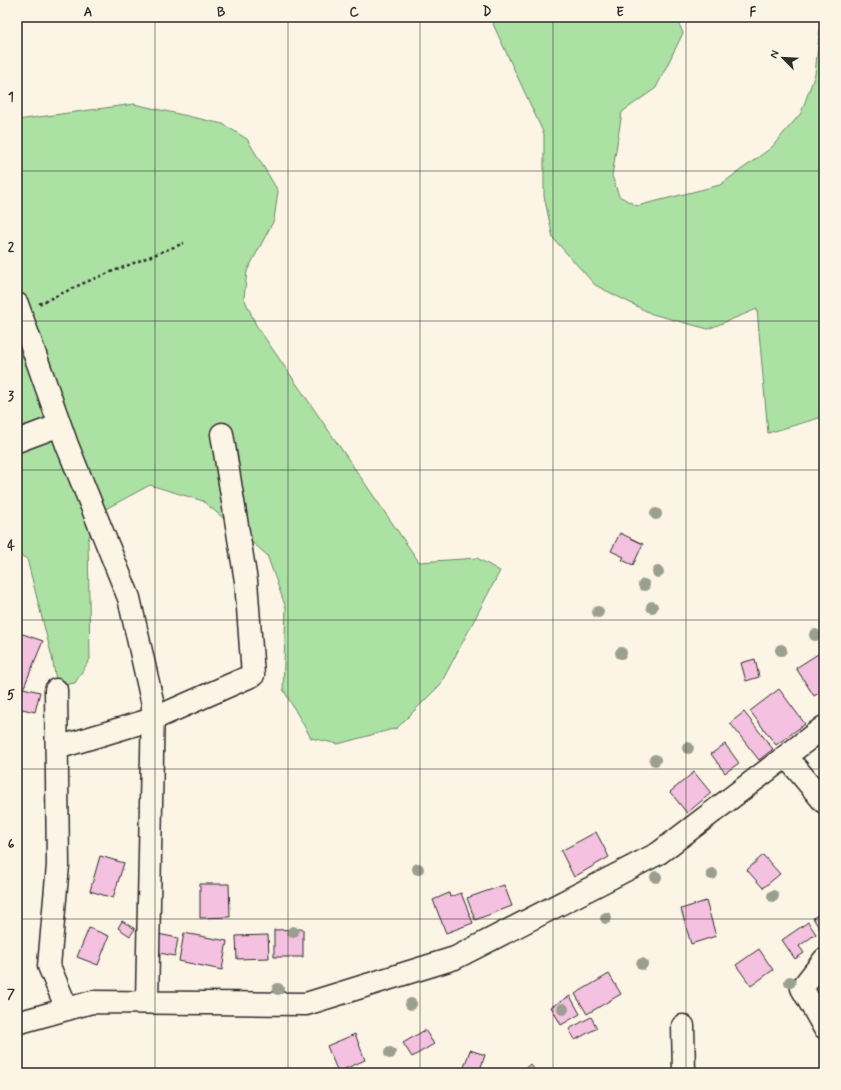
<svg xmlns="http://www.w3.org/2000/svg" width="841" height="1090" viewBox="0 0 841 1090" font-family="Mynerve,sans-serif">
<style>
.green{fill:#ace1a4;stroke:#6c8668}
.building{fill:#f4c1e0;stroke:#2b2b2b}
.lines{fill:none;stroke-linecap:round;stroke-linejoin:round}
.minor-casing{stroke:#2b2b2b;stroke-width:25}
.path{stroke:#2b2b2b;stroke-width:2.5;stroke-dasharray:3 3;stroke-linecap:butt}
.minor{stroke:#fcf5e5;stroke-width:22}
.tree{fill:#9b9f8f}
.grid{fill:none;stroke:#2b2b2b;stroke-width:1;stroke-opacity:0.55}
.neatline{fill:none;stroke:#2b2b2b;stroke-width:1.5}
.grid-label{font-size:13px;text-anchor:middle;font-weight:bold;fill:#2b2b2b}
</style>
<rect width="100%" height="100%" fill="#fcf5e5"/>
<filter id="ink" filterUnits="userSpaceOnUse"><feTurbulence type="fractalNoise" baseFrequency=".025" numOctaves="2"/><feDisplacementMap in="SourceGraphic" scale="8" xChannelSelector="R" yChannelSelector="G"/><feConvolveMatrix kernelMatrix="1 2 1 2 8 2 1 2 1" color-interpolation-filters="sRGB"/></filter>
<g filter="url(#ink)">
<path class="green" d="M497,17H676L683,33L656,88L622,112L612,176L619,196L637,206L720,185L771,148L801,113L815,74L821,17H824V405L819,418L768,433L757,309L708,329L652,314L595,285L553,238L544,196V134L493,24Z
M134,104L223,124L247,139L278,191L274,220L247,271L244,298L256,325L419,562L477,558L500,571L440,685L397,728L338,744L311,738L283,689L286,608L267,555L203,501L150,485L98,513L88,540L90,659L75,683L57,686L52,657L27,559L17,553V120Z"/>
<path class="building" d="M620,533L643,544L633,565L622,560L624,557L611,551Z
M17,632L43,641L24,687L17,685Z
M821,652L824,658V690L814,696L796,668Z
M755,659L759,677L746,681L741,663Z
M23,688L40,692L35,712L18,708Z
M779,689L805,724L776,745L750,711Z
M744,712L773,749L759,760L730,723Z
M725,744L739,763L725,773L711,754Z
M694,772L711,793L687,813L670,792Z
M596,832L609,857L574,877L561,851Z
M763,855L780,874L763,888L747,870Z
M100,856L124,863L113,898L90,891Z
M200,884H229L230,917L200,918Z
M504,885L512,906L475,920L467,898Z
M449,893L450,897L461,893L473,923L446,933L433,900Z
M706,901L716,936L691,944L681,909Z
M824,911V936L813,918Z
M122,921L135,929L130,936L118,928Z
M808,922L816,934L799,946L804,953L795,959L782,940Z
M89,928L109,936L98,965L77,957Z
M303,929V957H274V930Z
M184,933L227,941L222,970L179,961Z
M158,934L178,938L175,956L154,952Z
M268,935L269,958L237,959L236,936Z
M759,949L773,970L751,986L736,965Z
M609,974L621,994L587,1014L575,994Z
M570,996L580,1014L561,1025L551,1007Z
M591,1017L597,1028L575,1040L569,1029Z
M425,1030L434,1044L412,1057L403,1043Z
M355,1034L365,1060L338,1072L327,1046Z
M470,1050L485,1055L479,1073H462Z
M530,1064L537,1073H520Z"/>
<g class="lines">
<g class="minor-casing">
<path id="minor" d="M17,304L67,445L129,598L153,705L147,1002
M17,441L60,425
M56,690L58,865L49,966L67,1009
M57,748L153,719L253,675L246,581L222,434
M786,756L824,802
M824,960L802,988L824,1027
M17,1023L92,1002L306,1004L455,958L659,853L824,727
M683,1026L684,1073"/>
</g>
<path class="path" d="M39,304L86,282L184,243"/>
<use href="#minor" class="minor"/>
</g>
<g class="tree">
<circle cx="656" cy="514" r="6"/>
<circle cx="658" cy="572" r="6"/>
<circle cx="644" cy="585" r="6"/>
<circle cx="652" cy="607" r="6"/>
<circle cx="598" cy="612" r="6"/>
<circle cx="815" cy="635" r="6"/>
<circle cx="781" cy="650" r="6"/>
<circle cx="621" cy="653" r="6"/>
<circle cx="688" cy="748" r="6"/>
<circle cx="655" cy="760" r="6"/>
<circle cx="418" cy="869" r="6"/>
<circle cx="712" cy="874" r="6"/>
<circle cx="656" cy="877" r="6"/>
<circle cx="773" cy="896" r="6"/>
<circle cx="606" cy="918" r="6"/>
<circle cx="293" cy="932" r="6"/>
<circle cx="642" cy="964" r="6"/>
<circle cx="790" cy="982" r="6"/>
<circle cx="278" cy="989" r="6"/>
<circle cx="411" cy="1004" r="6"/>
<circle cx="563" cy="1009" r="6"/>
<circle cx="390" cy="1053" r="6"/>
</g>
</g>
<path class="grid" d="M155,17V1073M288,17V1073M420,17V1073M553,17V1073M686,17V1073M17,171H824M17,321H824M17,470H824M17,620H824M17,769H824M17,919H824"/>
<rect width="841" height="1090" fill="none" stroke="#fcf5e5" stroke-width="44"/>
<g transform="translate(783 58) rotate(294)" stroke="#fcf5e5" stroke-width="3" paint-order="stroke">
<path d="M0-3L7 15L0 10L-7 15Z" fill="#2b2b2b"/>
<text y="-6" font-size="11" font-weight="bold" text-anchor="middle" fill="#2b2b2b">N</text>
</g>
<rect x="22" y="22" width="797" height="1046" class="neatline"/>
<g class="grid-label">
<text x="88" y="16">A</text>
<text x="221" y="16">B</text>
<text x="354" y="16">C</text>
<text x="487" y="16">D</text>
<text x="620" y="16">E</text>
<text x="753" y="16">F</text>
<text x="11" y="101">1</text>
<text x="11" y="251">2</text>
<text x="11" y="400">3</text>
<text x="11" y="550">4</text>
<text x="11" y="699">5</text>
<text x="11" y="848">6</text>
<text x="11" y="998">7</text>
</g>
</svg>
